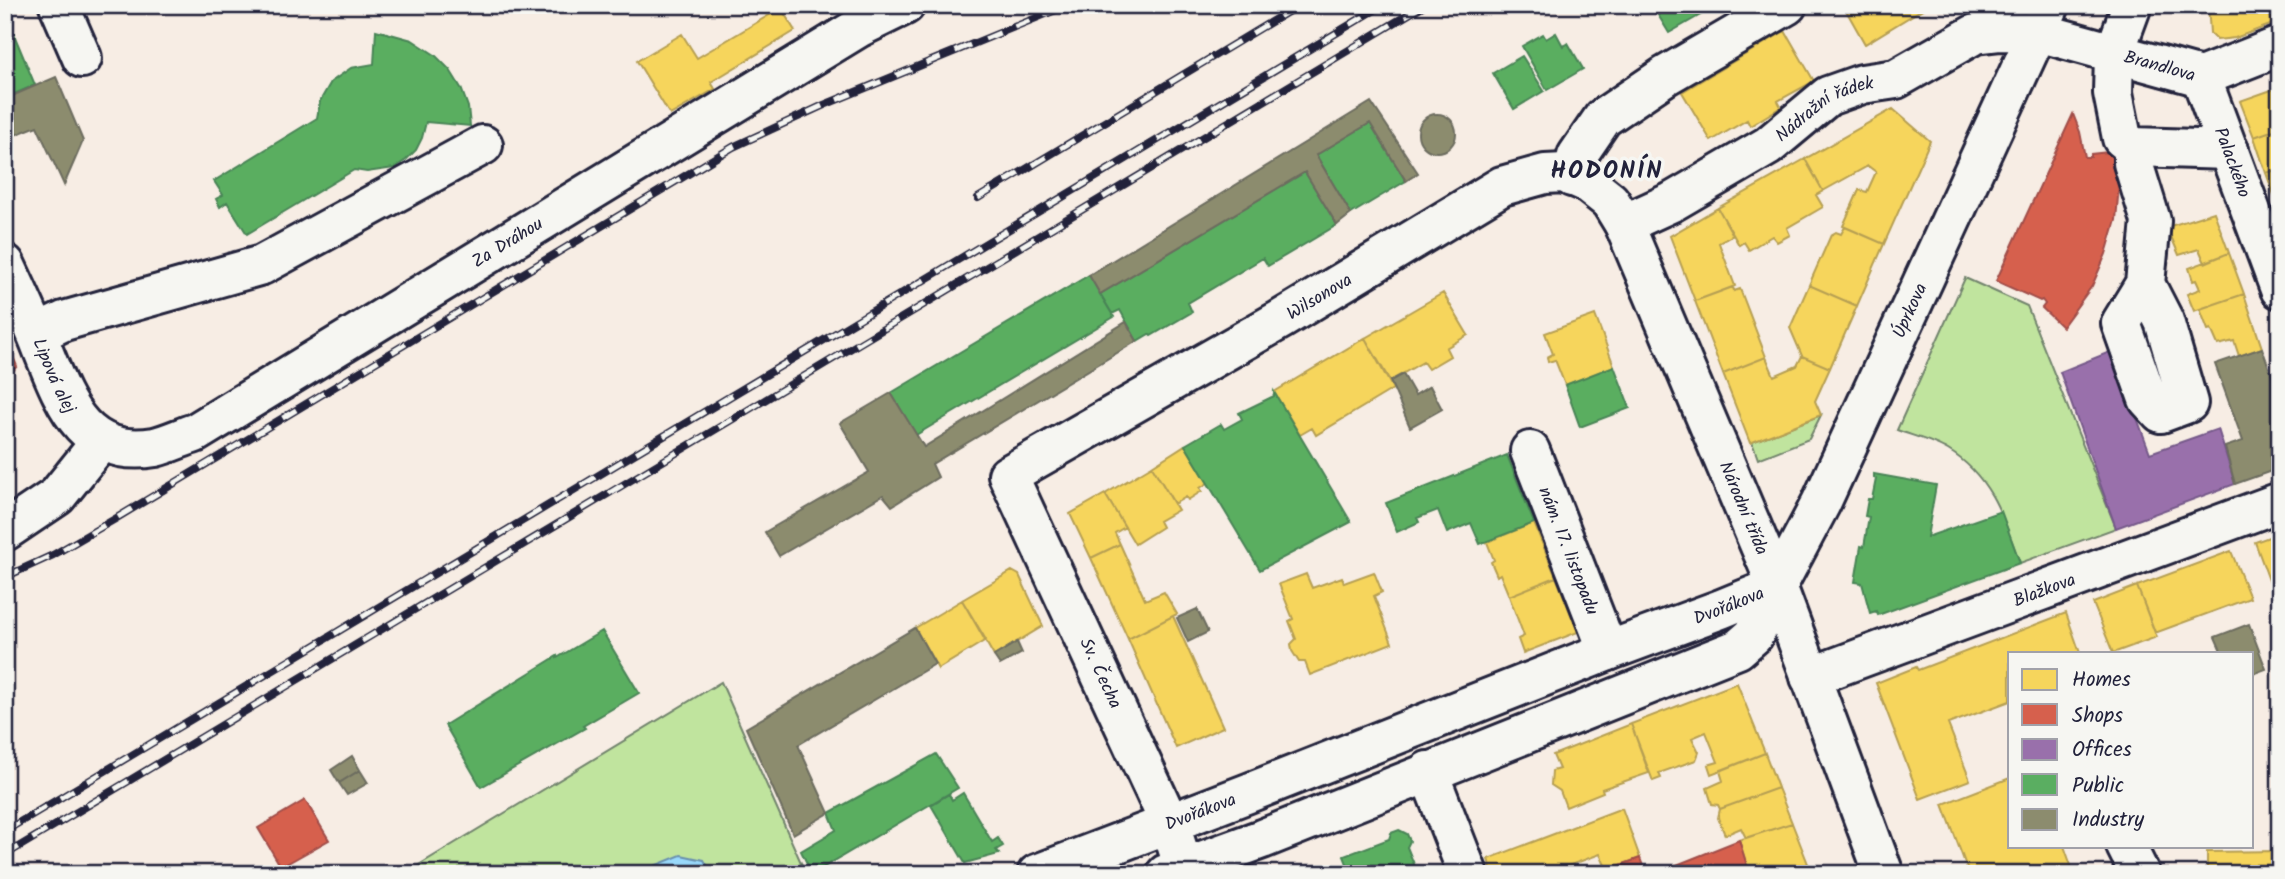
<svg xmlns="http://www.w3.org/2000/svg" width="2285" height="879" viewBox="0 0 2285 879" font-family="Kalam,sans-serif">
<style>
.green{fill:#c0e49e;stroke:#71836c;stroke-width:2}
.water{fill:#99d9fb;stroke:#6990ae;stroke-width:2}
.homes{fill:#f6d55c;stroke:#b69f52;stroke-width:2}
.shops{fill:#d6604d;stroke:#a04d48;stroke-width:2}
.offices{fill:#9970ab;stroke:#755989;stroke-width:2}
.public{fill:#5aae61;stroke:#498456;stroke-width:2}
.industry{fill:#8c8c6e;stroke:#6c6c5f;stroke-width:2}
.lines{fill:none;stroke-linecap:round;stroke-linejoin:round}
.minor-casing{stroke:#22223b;stroke-width:44}
.major-casing{stroke:#22223b;stroke-width:44}
.minor{stroke:#f6f6f2;stroke-width:38}
.major{stroke:#f6f6f2;stroke-width:38}
.rail-casing{stroke:#22223b;stroke-width:8}
.rail{stroke:#f6f6f2;stroke-width:5;stroke-dasharray:16;stroke-linecap:butt}
.labels{text-anchor:middle;stroke-width:7;stroke-linejoin:round;paint-order:stroke}
.street-label{font-size:18px;fill:#22223b;stroke:#f6f6f2}
.district-label{font-size:24px;font-weight:bold;letter-spacing:2px;fill:#22223b;stroke:#f6f6f2}
</style>
<rect width="100%" height="100%" fill="#f7ede4"/>
<filter id="ink" filterUnits="userSpaceOnUse"><feTurbulence type="fractalNoise" baseFrequency=".0143" numOctaves="2"/><feDisplacementMap in="SourceGraphic" scale="14" xChannelSelector="R" yChannelSelector="G"/><feConvolveMatrix kernelMatrix="1 2 1 2 8 2 1 2 1" color-interpolation-filters="sRGB"/></filter>
<g filter="url(#ink)">
<path class="green" d="M1965,278L2027,306L2116,528L2020,563C2004,519 1991,476 1948,450C1933,441 1913,436 1897,430Z
M1821,415L1809,439L1758,459L1752,442Z
M721,682L806,874H404Z"/>
<path class="water" d="M681,855L704,860L712,874H635Z"/>
<path class="homes" d="M1843,5H1929L1865,44Z
M2208,5H2267L2273,24L2235,38L2217,40L2210,33Z
M781,8L795,31L711,82L715,89L670,115L637,61L682,34L697,58Z
M1785,31L1814,81L1778,101L1781,107L1750,126L1747,120L1711,141L1682,92Z
M2280,87V128L2254,137L2240,101Z
M1893,109L1930,141L1884,244L1843,226L1859,190L1867,192L1876,172L1868,166L1823,191L1805,159Z
M2280,128V169L2266,173L2254,137Z
M1805,159L1823,191L1816,195L1823,207L1787,228L1790,235L1777,242L1772,236L1749,250L1744,242L1739,245L1718,208Z
M2280,169V199L2276,200L2266,173Z
M1718,208L1733,235L1719,243L1735,286L1695,301L1670,236Z
M2214,212L2229,253L2205,263L2199,249L2179,255L2167,227Z
M1845,227L1884,244L1857,306L1809,285L1831,235L1836,232L1841,234Z
M2229,253L2244,294L2194,311L2187,294L2200,289L2196,280L2193,281L2189,268Z
M1809,285L1857,306L1830,368L1802,356L1790,328Z
M1733,287L1734,291L1740,289L1766,357L1723,374L1695,301Z
M1443,293L1468,335L1446,348L1450,356L1428,369L1423,362L1390,381L1365,338Z
M2244,294L2262,348L2239,356L2234,341L2218,345L2211,329L2208,330L2200,309Z
M1595,315L1614,366L1565,385L1555,360L1548,362L1547,357L1553,354L1545,333Z
M1365,338L1393,389L1316,435L1312,428L1300,435L1274,392Z
M1802,356L1830,368L1815,401L1821,415L1750,443L1723,374L1766,357L1774,376L1797,366Z
M1185,445L1208,483L1200,488L1202,491L1188,500L1186,497L1174,504L1152,466Z
M1152,466L1178,510L1159,521L1162,527L1135,544L1105,494Z
M1105,494L1125,527L1115,533L1120,544L1091,558L1070,514Z
M1534,523L1556,577L1509,596L1500,574L1497,576L1491,562L1494,560L1487,542Z
M2280,533V579L2270,583L2255,542Z
M1120,544L1145,600L1164,592L1177,614L1128,639L1091,558Z
M2231,551L2250,598L2155,633L2137,586Z
M1012,571L1019,575L1043,626L994,656L962,600Z
M1374,572L1382,592L1374,596L1392,643L1310,675L1305,662H1299L1292,651L1291,644L1296,639L1289,621L1293,619L1279,584L1306,574L1312,588L1342,577L1344,583Z
M1556,577L1578,632L1523,653L1518,639L1524,636L1509,596Z
M2137,586L2157,637L2113,653L2093,603Z
M962,600L986,640L938,669L915,628Z
M2066,613L2080,653H2010V701L1948,724L1970,780L1920,799L1876,683L1916,667L1918,670Z
M1173,616L1223,727L1176,748L1128,639Z
M1737,683L1765,753L1711,774L1708,765L1718,762L1706,732L1692,738L1699,752L1696,760L1659,773L1661,778L1653,781L1631,724Z
M1631,724L1649,773L1602,789L1603,792L1566,807L1560,791L1551,785L1552,771L1559,769L1553,755Z
M1765,753L1778,788L1720,809L1718,805L1712,804L1707,788L1723,781L1720,771Z
M2010,778V846H2064L2074,874H1969L1943,804Z
M1778,788L1792,823L1746,838L1741,828L1725,835L1718,818L1720,809Z
M1622,808L1640,858L1607,870L1600,854L1557,870L1559,874H1493L1488,859Z
M1792,823L1812,874L1749,872L1739,840Z
M2280,851V874H2207V852Z"/>
<path class="shops" d="M2073,114L2080,132L2085,157H2091V154L2117,151L2119,185L2116,220L2106,254L2092,286L2062,327L2042,308L2045,304L2042,300L2040,301L1996,281Z
M5,338L17,366L5,380Z
M305,800L329,840L281,867L258,828Z
M1739,840L1749,872L1654,874Z
M1640,858L1646,874H1608L1607,870Z"/>
<path class="offices" d="M2112,351L2150,453L2218,429L2235,484L2116,528L2060,372Z"/>
<path class="public" d="M1652,5H1718L1669,33Z
M5,13L35,85L5,98Z
M376,30L412,40L435,55L450,70L461,88L468,107L470,126L426,122L422,138L416,150L406,160L394,168L367,172L354,170L247,234L227,202L220,207L216,199L223,195L214,181L317,118L320,101L331,82L351,68L374,64Z
M1556,33L1563,46L1568,43L1583,69L1547,90L1522,46L1543,34L1546,39Z
M1522,56L1544,91L1514,109L1493,73Z
M1370,123L1406,181L1351,214L1316,155Z
M1305,172L1337,225L1268,266L1263,258L1188,303L1192,312L1151,336L1149,334L1137,341L1120,310L1112,314L1100,294Z
M1089,275L1114,317L916,435L891,393Z
M1614,366L1630,408L1580,427L1565,385Z
M1274,392L1351,522L1260,570L1185,445L1221,424L1224,429L1242,419L1239,413L1274,396Z
M1507,455L1534,523L1480,544L1471,523L1447,533L1438,510L1417,518L1419,522L1397,532L1386,503Z
M1874,474L1936,485L1927,537L2001,511L2020,563L1878,615L1876,611L1870,613L1862,583L1855,582L1861,546L1864,547L1869,517L1865,516L1868,499H1872L1876,479L1874,478Z
M602,631L639,693L583,726L585,728L481,787L445,725L557,656V658Z
M936,754L958,788L812,874L801,851L836,830L829,813Z
M963,793L992,842L998,838L1003,846L996,850L999,854L965,863L931,805L949,794L952,800Z
M1399,830L1407,834L1410,841L1407,847L1418,874H1351L1344,856L1389,839L1391,833Z"/>
<path class="industry" d="M56,77L83,141L64,185L37,126L5,139V99Z
M1371,102L1418,173L1406,181L1370,123L1316,155L1351,214L1337,225L1305,172L1100,294L1089,275Z
M1418 133a19 19 0 1 1 38 0a19 19 0 1 1-38 0Z
M1126,322L1137,341L932,464L938,477L892,506L883,495L779,556L765,532L869,472L840,423L891,393L924,447Z
M2262,348L2280,398V468L2235,484L2225,447L2243,441L2215,364Z
M1403,374L1415,395L1430,386L1442,409L1410,427L1390,381Z
M1197,609L1208,632L1188,642L1177,618Z
M2249,624L2266,669L2252,674V653H2222L2215,637Z
M915,628L935,664L798,745L829,813L793,834L746,728Z
M1017,642L1022,653L1000,665L994,656Z
M352,756L360,770L339,783L331,770Z
M360,770L368,783L347,795L339,783Z"/>
<g class="lines">
<g class="minor-casing">
<g id="minor">
<path d="M59,5L82,58"/>
<path d="M2132,5L2114,54L2113,93L2122,138L2133,147L2229,150"/>
<path id="s1" d="M2201,77L2280,289"/>
<path d="M2133,147V163L2151,221L2145,284L2164,321L2188,403L2161,413L2148,399L2121,323L2145,284"/>
<path d="M1572,177L1577,156L1603,118L1665,76L1787,5"/>
<path id="s2" d="M1624,224L1672,202L1768,146L1828,96L1862,84L1896,79L1975,34L2001,31L2038,32L2201,77L2280,46"/>
<path id="s3" d="M5,264C18,292 31,319 42,348C64,402 83,459 155,447C168,444 182,437 195,433L858,28L905,5"/>
<path d="M37,334L64,321L262,265L483,145"/>
<path id="s4" d="M1530,451L1608,651"/>
<path d="M5,531L57,496L101,441"/>
<path id="s5" d="M1810,677L2280,502"/>
<path d="M1428,771L1468,874"/>
<path d="M2126,846L2140,874"/>
<path id="s6" d="M1186,874L1169,822L1008,475L1280,320L1502,186L1545,174L1565,173L1586,182L1610,201L1624,224L1777,586L1884,874"/>
</g>
</g>
<g class="major-casing">
<g id="major">
<path id="s7" d="M1037,874L1246,794L1608,651L1721,609L1777,586"/>
<path id="s8" d="M1166,874L1262,839L1738,649L1754,635L1777,586L1821,503L2050,5"/>
</g>
</g>
<use href="#minor" class="minor"/>
<use href="#major" class="major"/>
<g class="rail-casing">
<path id="rail" d="M978,198L1299,5
M5,577L53,555L115,519L733,147L824,105L1058,9
M5,831L1383,5
M5,855L1424,5"/>
</g>
<use href="#rail" class="rail"/>
</g>
</g>
<g class="labels">
<g class="street-label">
<text dy="6" stroke="none"><textPath href="#s2" startOffset="593">Brandlova</textPath></text>
<text dy="6" stroke="none"><textPath href="#s2" startOffset="233">Nádražní řádek</textPath></text>
<text dy="6" stroke="none"><textPath href="#s1" startOffset="91">Palackého</textPath></text>
<text dy="6" stroke="none"><textPath href="#s3" startOffset="667">Za Dráhou</textPath></text>
<text dy="6" stroke="none"><textPath href="#s6" startOffset="796">Wilsonova</textPath></text>
<text dy="6" stroke="none"><textPath href="#s8" startOffset="996">Úprkova</textPath></text>
<text dy="6" stroke="none"><textPath href="#s3" startOffset="122">Lipová alej</textPath></text>
<text dy="6" stroke="none"><textPath href="#s6" startOffset="1463">Národní třída</textPath></text>
<text dy="6" stroke="none"><textPath href="#s4" startOffset="107">nám. 17. listopadu</textPath></text>
<text dy="6" stroke="none"><textPath href="#s5" startOffset="250">Blažkova</textPath></text>
<text dy="6" stroke="none"><textPath href="#s7" startOffset="742">Dvořákova</textPath></text>
<text transform="translate(1101 673) rotate(65)" y="6">Sv. Čecha</text>
<text dy="6" stroke="none"><textPath href="#s7" startOffset="175">Dvořákova</textPath></text>
</g>
<g class="district-label">
<text x="1607" y="178">HODONÍN</text>
</g>
</g>
<rect width="2285" height="879" fill="none" stroke="#f6f6f2" stroke-width="28"/>
<rect x="14" y="14" width="2257" height="851" fill="none" stroke="#22223b" stroke-width="2.5" filter="url(#ink)"/>
<rect x="2008" y="652" width="245" height="196" fill="#f6f6f2" stroke="#a1a1a9" stroke-width="2"/>
<rect x="2022" y="669" width="35" height="21" fill="#f6d55c" stroke="#a1a1a9" stroke-width="2"/>
<text x="2072" y="686" font-size="21" fill="#22223b">Homes</text>
<rect x="2022" y="704" width="35" height="21" fill="#d6604d" stroke="#a1a1a9" stroke-width="2"/>
<text x="2072" y="722" font-size="21" fill="#22223b">Shops</text>
<rect x="2022" y="739" width="35" height="21" fill="#9970ab" stroke="#a1a1a9" stroke-width="2"/>
<text x="2072" y="756" font-size="21" fill="#22223b">Offices</text>
<rect x="2022" y="774" width="35" height="21" fill="#5aae61" stroke="#a1a1a9" stroke-width="2"/>
<text x="2072" y="792" font-size="21" fill="#22223b">Public</text>
<rect x="2022" y="809" width="35" height="21" fill="#8c8c6e" stroke="#a1a1a9" stroke-width="2"/>
<text x="2072" y="826" font-size="21" fill="#22223b">Industry</text>
</svg>
